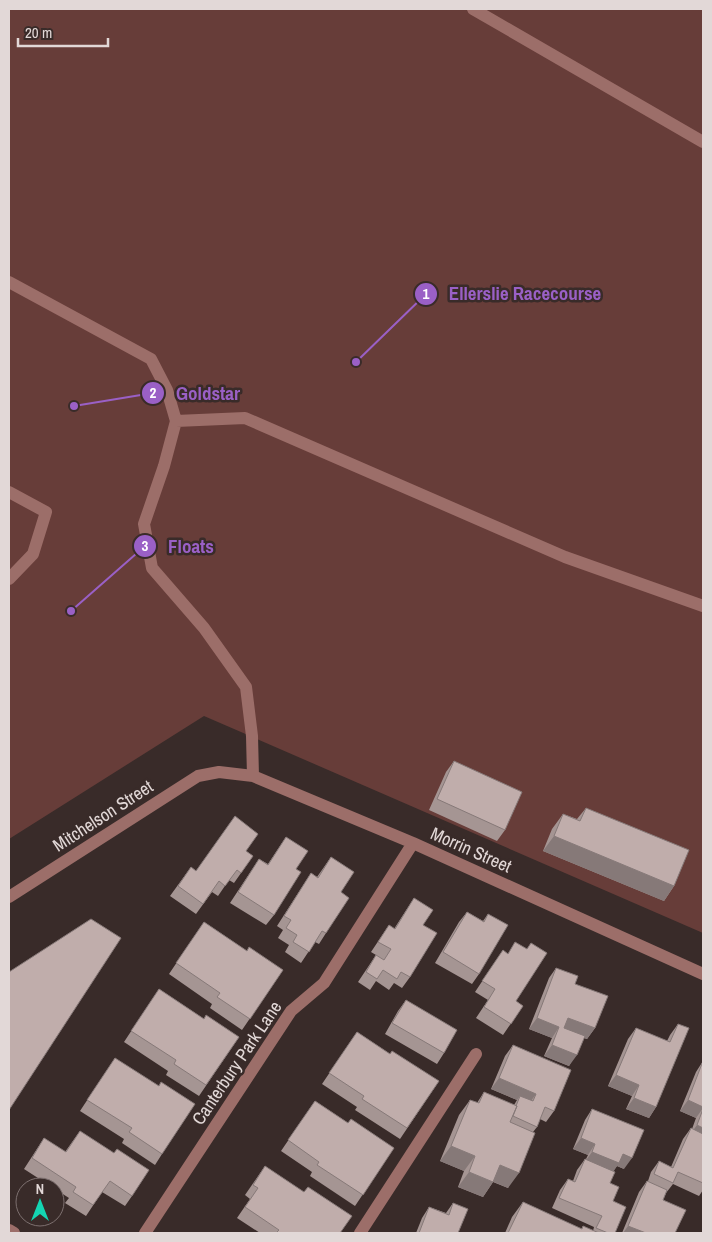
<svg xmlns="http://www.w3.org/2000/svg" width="712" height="1242" viewBox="0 0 712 1242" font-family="'Archivo Narrow',sans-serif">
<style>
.green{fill:#673d39}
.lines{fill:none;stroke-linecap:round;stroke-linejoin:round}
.minor{stroke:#9c6e69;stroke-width:12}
.wall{fill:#a59593}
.shaded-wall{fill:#867978}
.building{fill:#c0adab;stroke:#867978}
.labels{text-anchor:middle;stroke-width:5;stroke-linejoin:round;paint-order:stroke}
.street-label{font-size:18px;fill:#e2d8d7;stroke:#392b29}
.leader{fill:none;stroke:#9a60c6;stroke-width:2}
.callout-dot{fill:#9a60c6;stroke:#392b29;stroke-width:2}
.mark-label{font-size:15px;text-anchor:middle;font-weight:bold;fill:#fff}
.callout-label{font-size:19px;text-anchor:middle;font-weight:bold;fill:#9a60c6;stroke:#392b29;stroke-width:5;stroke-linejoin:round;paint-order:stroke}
</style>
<rect width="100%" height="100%" fill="#392b29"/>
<path class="green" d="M9,9H703V933L204,716L9,839Z"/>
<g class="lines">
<path class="minor" d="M473,9L703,142
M9,282L151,359L167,390L176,421L164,466L144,524L152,568L204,628L246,687L252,736L253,776
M176,421L245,418L565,557L703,606
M9,492L46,512L33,554L9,579
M9,897L198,776L219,772L253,776L413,843L703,974
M9,1230L14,1233
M145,1233L291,1011L324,983L413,843
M360,1233L476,1054"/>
</g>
<path class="wall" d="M454,761L505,830L497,841L429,810L446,772Z
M586,808L674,886L664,901L543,851L552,829L563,814L577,819Z
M286,837L296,869L274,915L266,925L230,903L259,859L268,864Z
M246,851L253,856L234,883L229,880L218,896L212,892L196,914L170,896L191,867L196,871Z
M331,857L341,892L326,933L319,944L315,942L301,963L285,952L289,945L278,938L283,930L277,926L311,873L317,877Z
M414,898L423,925L410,977L402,988L394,983L389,990L376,981L370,990L358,982L376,955L371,952L389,925L394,929Z
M467,912L483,921L488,914L479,974L472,984L435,963L459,922Z
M204,922L247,951L283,970L242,1030L210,1008L212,1004L169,974Z
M503,950L516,1001L523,1006L503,1035L476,1018L488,1000L475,992Z
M556,968L575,984L595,1028L587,1039L584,1038L569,1066L544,1056L552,1038L529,1029L549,978Z
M159,989L204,1019L239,1037L199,1096L166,1075L168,1071L124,1042Z
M406,1000L444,1053L437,1064L385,1034L398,1011Z
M678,1024L656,1107L649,1118L626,1109L632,1096L608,1086L628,1039L636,1028L667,1041L670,1035Z
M357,1032L390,1054L439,1081L400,1139L355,1110L357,1107L322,1084Z
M513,1045L554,1111L546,1122L540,1119L537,1127L533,1132L508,1188L493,1182L483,1197L458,1187L464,1171L440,1161L459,1115L470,1100L477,1103L484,1092L514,1105L517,1100L491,1089L505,1056Z
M115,1058L162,1154L155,1165L122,1143L124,1139L80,1111Z
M703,1061V1190L699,1196L673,1184L666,1193L663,1200L675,1233H622L639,1192L647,1181H648L651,1172L659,1161L671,1167L683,1139L691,1128L692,1129L696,1118L680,1111L696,1072Z
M315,1101L348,1123L394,1148L355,1206L310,1176L312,1172L281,1151Z
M592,1109L624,1169L617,1166L613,1171L610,1183L613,1201L615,1233H505L512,1217L523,1202L581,1229L583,1226L593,1231L594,1227L552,1208L560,1190L568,1179L573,1181L577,1170L585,1159H586L588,1155L573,1149L585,1120Z
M80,1131L132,1196L125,1206L102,1192L86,1216L65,1203L69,1198L55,1189V1187H52L24,1169L44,1138L65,1152Z
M265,1166L340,1233H260L237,1218L250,1199L245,1195Z
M453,1203L458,1233H416L422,1218L429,1207L446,1213Z"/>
<path class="shaded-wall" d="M554,836L674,886L664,901L543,851Z
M537,1018L559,1027L552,1038L529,1029Z
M568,1018L595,1028L587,1039L560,1029Z
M552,1045L577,1055L569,1066L544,1056Z
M616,1075L639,1085L632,1096L608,1086Z
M499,1078L536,1094L528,1105L520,1096L517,1100L491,1089Z
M634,1098L656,1107L649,1118L626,1109Z
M688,1100L703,1107V1108L696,1118L680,1111Z
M697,1125L703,1128V1141L689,1136Z
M581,1138L595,1144L588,1155L573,1149Z
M451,1146L475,1156L464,1171L440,1161Z
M592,1152L623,1154L632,1158L624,1169L617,1166L612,1174L584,1163Z
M500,1165L519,1173L508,1188L489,1180Z
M469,1172L493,1182L483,1197L458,1187Z
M628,1226L646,1233H623Z"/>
<path class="building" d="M454,761L522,792L505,830L437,799Z
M586,808L689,850L674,886L554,836L563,814L580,821Z
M235,816L258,834L246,851L253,856L241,873L237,870L225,886L219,881L203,904L178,886L191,867L196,871Z
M286,837L308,851L296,869L301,872L274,915L238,892L259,859L268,865Z
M331,857L354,872L341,892L349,898L326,933L322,931L309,952L293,942L297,935L286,928L291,920L284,916L311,873L318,878Z
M414,898L433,910L423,925L437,933L410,977L401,972L397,979L383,970L377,979L366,972L376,955L384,960L391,949L378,942L389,925L395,929Z
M467,912L484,922L488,914L508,925L479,974L443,952Z
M91,919L121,938L9,1110V972Z
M204,922L247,951L249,947L283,970L250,1019L217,997L220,993L176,963Z
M515,942L527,949L531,943L547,953L516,1001L523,1006L511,1024L484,1007L495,989L482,981L503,950L508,954Z
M556,968L578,976L575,984L608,996L595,1028L568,1018L564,1028L585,1036L577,1055L552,1045L559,1027L537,1018Z
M159,989L204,1019L206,1015L239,1037L206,1085L174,1064L176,1060L131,1031Z
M406,1000L457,1030L444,1053L392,1023Z
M678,1024L689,1028L656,1107L634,1098L639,1085L616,1075L636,1028L670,1042Z
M357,1032L390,1054L392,1051L439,1081L407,1128L362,1099L364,1096L329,1073Z
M513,1045L571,1070L554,1111L545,1107L537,1127L513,1116L517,1106H516L520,1096L533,1101L536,1094L499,1078Z
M115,1058L159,1086L161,1082L195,1104L162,1154L129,1132L132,1128L87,1100Z
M703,1061V1107L688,1100Z
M484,1092L517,1106L510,1122L535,1133L519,1173L500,1165L493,1182L469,1172L475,1156L451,1146L470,1100L479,1103Z
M315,1101L348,1123L351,1119L394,1148L363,1195L317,1165L319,1162L288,1140Z
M592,1109L644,1130L632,1158L623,1154L619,1163L592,1152L595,1144L581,1138Z
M703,1109V1128L697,1125Z
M691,1128L703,1134V1183L678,1172L673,1183L654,1174L659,1161L673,1168Z
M80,1131L114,1153L117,1149L149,1170L132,1196L110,1181L93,1205L73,1192L76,1187L32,1158L44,1138L66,1152Z
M585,1159L615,1172L610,1183L619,1187L613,1201L626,1207L615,1233H608L596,1228L602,1216L559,1198L568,1179L575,1182Z
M265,1166L304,1192L308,1187L352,1216L340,1233H276L279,1230L245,1207L258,1188L253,1185Z
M647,1181L667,1190L663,1200L686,1210L675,1233H646L628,1226Z
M523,1202L582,1229L583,1226L599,1233H508Z
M453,1203L468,1209L458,1233H419L429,1207L449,1215Z"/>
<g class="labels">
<g class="street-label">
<text transform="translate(103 816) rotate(-33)" y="6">Mitchelson Street</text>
<text transform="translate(471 850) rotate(24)" y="6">Morrin Street</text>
<text transform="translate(237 1063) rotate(-56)" y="6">Canterbury Park Lane</text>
</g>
</g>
<path class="leader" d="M356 362L426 294M74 406L153 393M71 611L145 546"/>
<g class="callout-dot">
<circle cx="356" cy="362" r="5"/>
<circle cx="74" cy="406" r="5"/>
<circle cx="71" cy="611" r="5"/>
<circle cx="426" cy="294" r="12"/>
<circle cx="153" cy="393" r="12"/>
<circle cx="145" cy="546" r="12"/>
</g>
<g class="mark-label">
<text x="426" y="299">1</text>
<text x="153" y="398">2</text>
<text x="145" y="551">3</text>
</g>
<g class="callout-label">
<text x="525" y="300">Ellerslie Racecourse</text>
<text x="208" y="400">Goldstar</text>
<text x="191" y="553">Floats</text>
</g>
<rect width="712" height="1242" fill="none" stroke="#e2d8d7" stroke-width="20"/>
<g transform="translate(40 1202)"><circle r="24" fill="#392b29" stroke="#7d706f"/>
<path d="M0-4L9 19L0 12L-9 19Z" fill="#14d5b3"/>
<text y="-8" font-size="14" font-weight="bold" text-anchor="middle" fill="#e2d8d7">N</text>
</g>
<path d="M18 38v8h90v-8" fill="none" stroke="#e2d8d7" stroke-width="2.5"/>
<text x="25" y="38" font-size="15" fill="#e2d8d7" stroke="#392b29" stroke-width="4" paint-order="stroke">20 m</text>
</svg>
